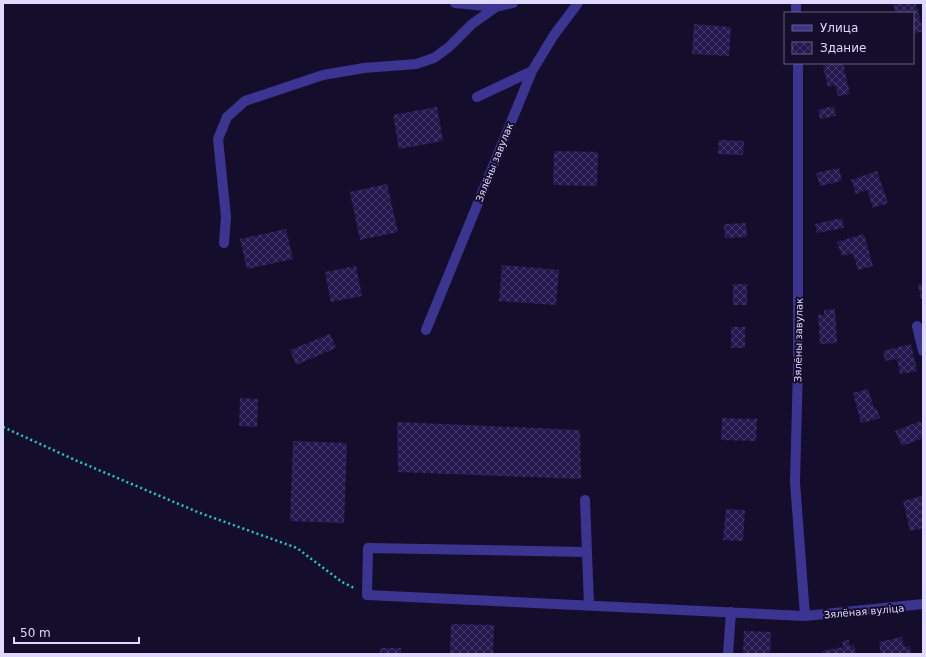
<svg xmlns="http://www.w3.org/2000/svg" width="926" height="657" viewBox="0 0 926 657" font-family="'DejaVu Sans',sans-serif">
<style>
.building{fill:url(#building-cross-hatch)}
.lines{fill:none;stroke-linecap:round;stroke-linejoin:round}
.path{stroke:#22c9c7;stroke-width:2.5;stroke-dasharray:2 3;stroke-linecap:butt}
.minor{stroke:#3b3490;stroke-width:10}
.labels{text-anchor:middle;stroke-width:4;stroke-linejoin:round;paint-order:stroke}
.street-label{font-size:10px;fill:#dfd8ff;stroke:#140e2c}
</style>
<defs>
<pattern id="building-cross-hatch" width="8" height="8" patternUnits="userSpaceOnUse"><rect width="8" height="8" fill="#25184f"/><path d="M0 0l8 8M0 8l8-8" fill="none" stroke="#443969"/></pattern>
</defs>
<rect width="100%" height="100%" fill="#140e2c"/>
<path class="building" d="M897,3H916L923,31L913,34V13H896L893,4Z
M694,24L731,27L729,56L692,54Z
M836,63H843L850,94L838,96L835,85L828,87L823,66Z
M834,106L836,116L820,119L818,110Z
M437,107L443,141L399,149L393,115Z
M719,140L744,141L743,155L718,154Z
M554,151L598,152L597,186L553,185Z
M839,168L842,181L820,186L816,173Z
M877,171L888,203L873,208L867,190L856,194L851,180Z
M387,184L398,232L360,240L350,192Z
M842,218L844,228L817,233L815,224Z
M746,223L747,237L725,238L724,224Z
M286,229L293,259L247,269L240,239Z
M864,234L873,266L858,270L853,253L842,256L837,242Z
M502,265L559,270L556,305L499,301Z
M356,266L362,296L331,302L325,272Z
M923,283V299H921L918,284Z
M733,284H747V305H733Z
M835,309L837,343L820,344L818,315H824V310Z
M731,327H745V348H731Z
M330,334L336,348L296,365L290,350Z
M911,344L917,371L900,374L897,359L885,361L883,351Z
M868,389L874,408L876,407L880,418L861,423L853,393Z
M240,398L258,399L257,427L239,426Z
M722,418L757,419L756,441L721,440Z
M920,421L923,427V438L902,446L895,431Z
M397,422L580,430L581,479L398,472Z
M293,441L347,443L344,523L290,521Z
M922,496L923,528L910,531L903,501Z
M726,509L745,510L743,541L723,540Z
M451,624L494,625L493,654H450Z
M744,631L771,632L770,654H743Z
M902,637L904,647L910,646L911,654H881L879,642Z
M849,640L850,646L854,645L856,654H822V651L843,647L842,641Z
M380,648H401V654H380Z"/>
<g class="lines">
<path class="path" d="M3,427L75,460L200,513L297,548L342,582L354,588"/>
<path class="minor" d="M455,3L496,7L513,3
M796,3V13
M798,63V366L795,482L805,616
M477,97L532,71
M224,243L226,217L218,139L227,117L245,101L323,75L364,68L416,64L434,58L449,47L472,24L496,7
M917,326L923,351
M426,330L532,71L554,35L578,3
M585,500L589,605
M586,552L368,548L367,595L805,616L923,604
M728,654L731,612"/>
</g>
<g class="labels">
<g class="street-label">
<text transform="translate(494 162) rotate(-68)" y="4">Зялёны завулак</text>
<text transform="translate(798 340) rotate(-89)" y="4">Зялёны завулак</text>
<text transform="translate(864 611) rotate(-5)" y="4">Зялёная вуліца</text>
</g>
</g>
<rect width="926" height="657" fill="none" stroke="#dfd8ff" stroke-width="8"/>
<rect x="784" y="12" width="130" height="52" fill="#140e2c" stroke="#655f80"/>
<rect x="792" y="25" width="20" height="6" fill="#3b3490" stroke="#655f80"/>
<text x="820" y="32" font-size="12" fill="#dfd8ff">Улица</text>
<rect x="792" y="42" width="20" height="12" fill="url(#building-cross-hatch)" stroke="#655f80"/>
<text x="820" y="52" font-size="12" fill="#dfd8ff">Здание</text>
<path d="M14 637v6h125v-6" fill="none" stroke="#dfd8ff" stroke-width="2"/>
<text x="20" y="637" font-size="12" fill="#dfd8ff" stroke="#140e2c" stroke-width="3" paint-order="stroke">50 m</text>
</svg>
